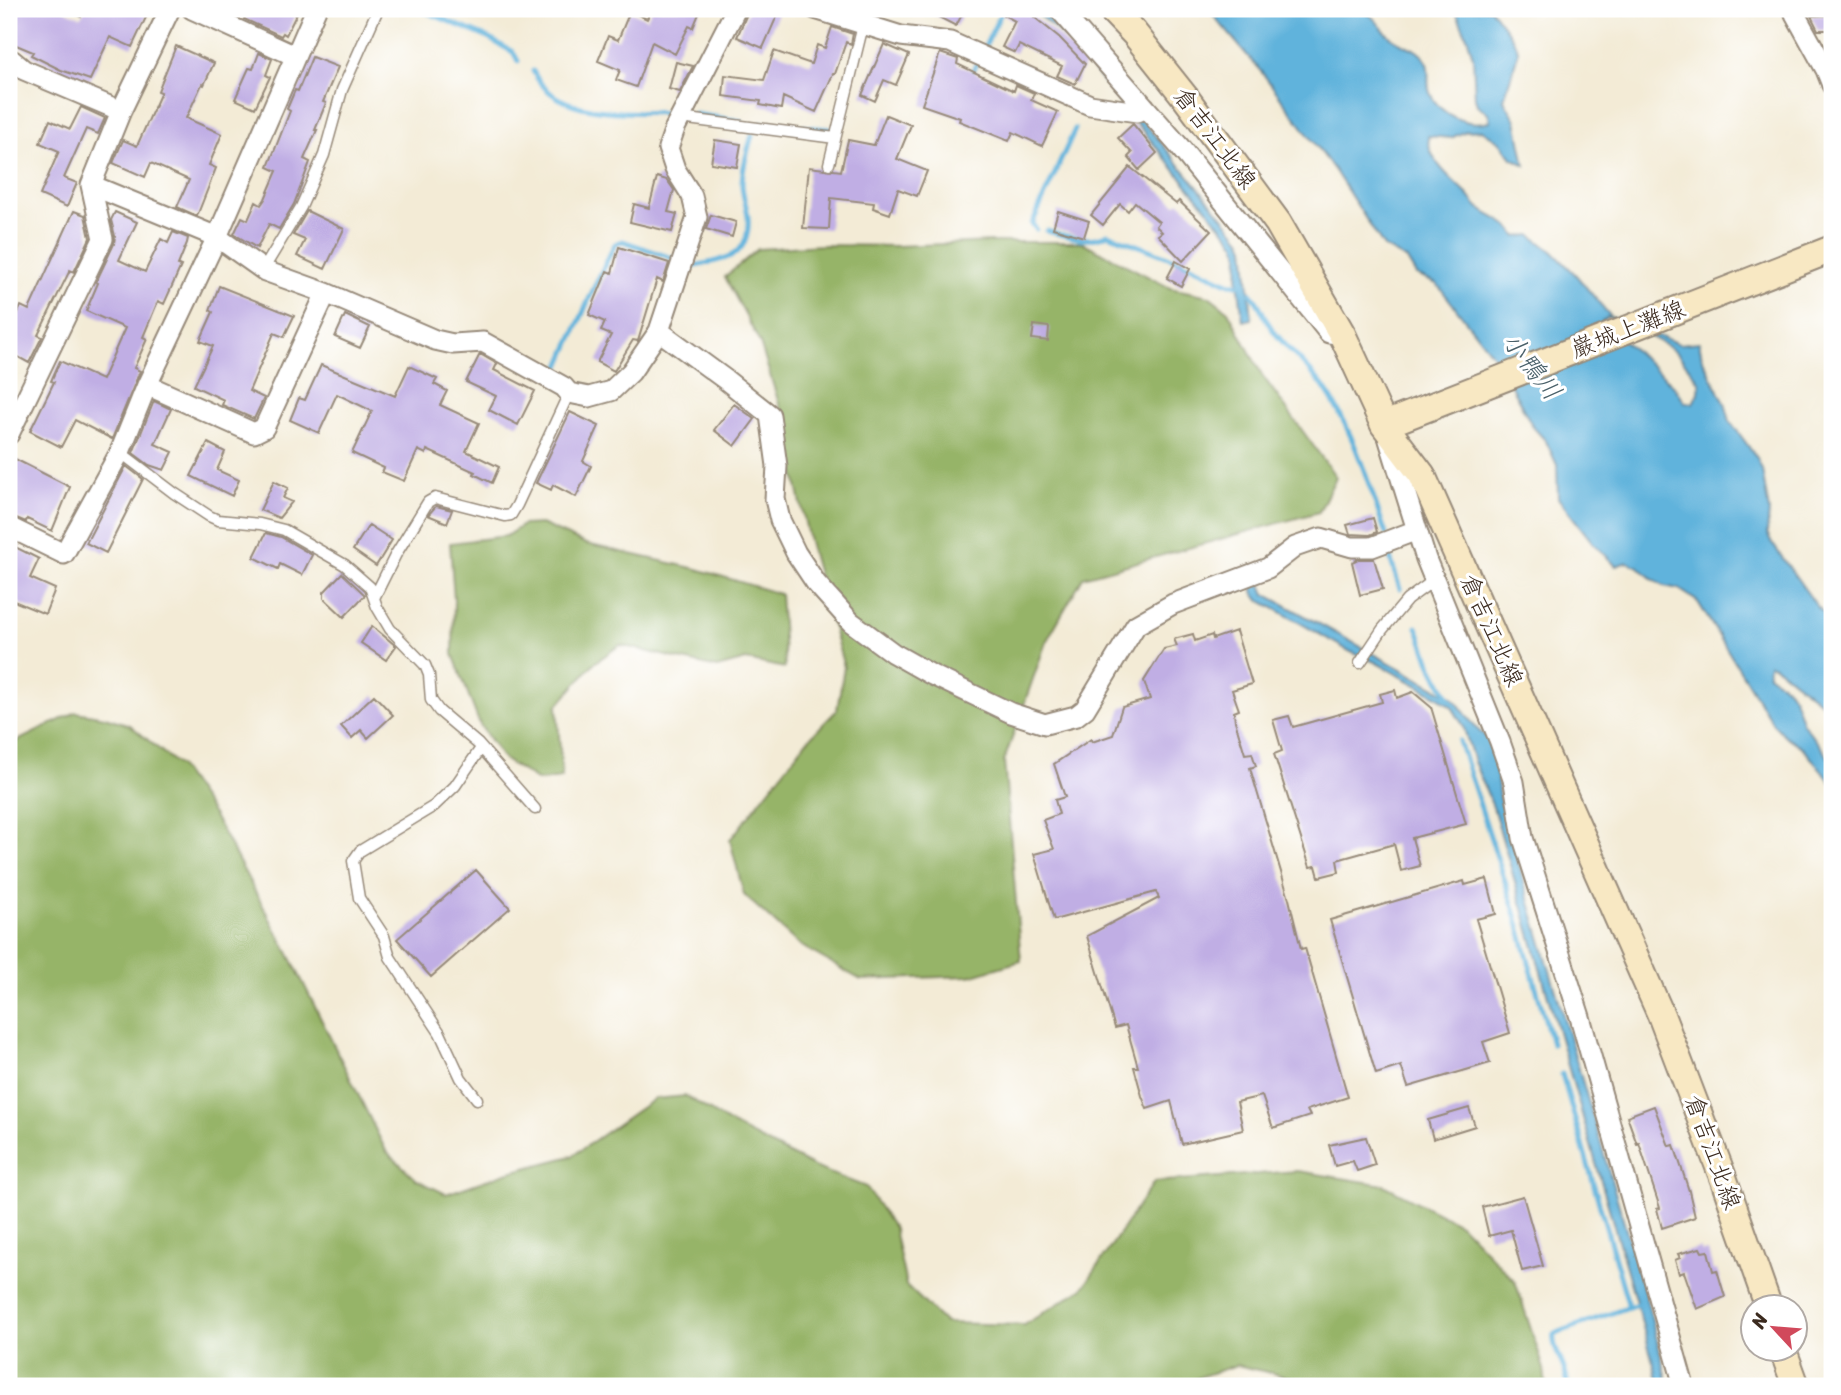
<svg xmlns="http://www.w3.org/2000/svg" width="1841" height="1395" viewBox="0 0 1841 1395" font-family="Sriracha,'Klee One',sans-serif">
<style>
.forest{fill:#96b467;stroke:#686f42;stroke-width:2}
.water{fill:#60b3dc;stroke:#4e6e7d;stroke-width:2;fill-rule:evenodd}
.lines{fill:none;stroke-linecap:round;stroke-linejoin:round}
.stream{stroke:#60b3dc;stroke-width:5}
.building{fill:#c0aee4}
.service-casing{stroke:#978a7a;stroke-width:13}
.minor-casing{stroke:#978a7a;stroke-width:23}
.secondary-casing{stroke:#978a7a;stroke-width:30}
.service{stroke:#fff;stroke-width:10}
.minor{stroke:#fff;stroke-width:19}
.secondary{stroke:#f8e8c3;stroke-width:26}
.labels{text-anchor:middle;stroke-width:6;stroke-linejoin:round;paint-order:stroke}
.street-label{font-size:24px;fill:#3b2a1e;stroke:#fff}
.water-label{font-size:26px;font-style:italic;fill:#4a616a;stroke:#fff}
</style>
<rect width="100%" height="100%" fill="#fff"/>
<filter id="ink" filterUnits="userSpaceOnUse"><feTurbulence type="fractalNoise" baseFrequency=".0143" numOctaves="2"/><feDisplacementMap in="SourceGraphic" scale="14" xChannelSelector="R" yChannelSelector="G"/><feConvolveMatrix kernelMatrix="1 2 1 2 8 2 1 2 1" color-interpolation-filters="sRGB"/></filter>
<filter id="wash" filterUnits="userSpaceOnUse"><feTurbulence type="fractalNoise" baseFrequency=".00686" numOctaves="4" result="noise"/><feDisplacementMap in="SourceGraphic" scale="28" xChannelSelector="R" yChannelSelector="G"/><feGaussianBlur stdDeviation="1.57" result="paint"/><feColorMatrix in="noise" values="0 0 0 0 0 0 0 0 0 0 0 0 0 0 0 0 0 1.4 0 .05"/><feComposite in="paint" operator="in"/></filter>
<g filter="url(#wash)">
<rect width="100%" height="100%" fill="#f3ebd6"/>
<path class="forest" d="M991,242H1082L1170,288L1209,296L1228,311L1262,375L1336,477L1319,512L1083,577L1046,642L1004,761L1021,961L969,976L861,980L798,944L744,895L730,840L805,743L837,710L844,667L810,546L781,410L760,343L725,277L758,249L823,245L897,246Z
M541,524L586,544L697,569L780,594L785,668L746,660L717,668L620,645L593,664L557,706L562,778L538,781L503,759L480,725L453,654L454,600L450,543L506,536L523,525Z
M76,712L105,717L130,725L179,766L214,816L288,952L386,1151L417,1180L446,1194L506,1173L572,1156L654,1099L686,1096L734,1126L814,1167L866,1187L894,1229L906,1285L945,1323L1024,1325L1083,1288L1154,1182L1298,1171L1384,1185L1460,1224L1515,1281L1544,1369L1546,1386H1327L1237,1365L1202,1376L1184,1386H9V745Z"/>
<path class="water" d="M1031,9H1040L1078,43L1242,240L1245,247L1252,319L1243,321L1238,280L1239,253L1236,244L1069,41Z
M1208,9H1357C1374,13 1378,26 1390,36C1400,46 1418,46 1426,61C1431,70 1426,83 1430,93C1440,116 1468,127 1490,121L1488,113L1477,105L1475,98L1473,57L1468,39L1455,9H1491C1497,18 1517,41 1518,51C1518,59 1506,88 1504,100L1516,120L1525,165L1512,158L1500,142L1482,130L1466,131L1451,138L1428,136C1427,160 1452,179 1467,194C1471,198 1474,203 1478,207C1491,218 1508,221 1517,237L1531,235L1553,252L1575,274L1611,317L1679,344L1699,342L1702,358L1725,403L1730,421L1757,458L1762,470L1769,511L1767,533L1772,543L1816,605L1832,623V711L1775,666L1769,664L1768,674L1788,689L1794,698L1803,723L1832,762V783L1803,748L1784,735L1773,724L1698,602L1679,589L1664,586L1652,579L1639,567L1627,562L1616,566L1593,543L1558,498L1557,465L1546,441L1533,427L1498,362L1437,284L1416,275L1407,260L1384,247L1335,171L1264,75ZM1608,317C1630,328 1657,337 1676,353C1681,357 1695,376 1700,383L1699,392L1693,403L1685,402L1672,384L1602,321Z
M1261,584L1265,594L1452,697C1462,707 1469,720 1477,729C1484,736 1487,735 1493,745L1490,746L1496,766L1499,797L1647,1301L1669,1386H1660L1518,892L1493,807L1474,762L1463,725L1452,707L1437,696L1375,662L1351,652L1258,599L1253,592V586Z"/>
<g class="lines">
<path class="stream" d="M419,9L486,37L513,52L518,61
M974,69L1003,9
M533,71C556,120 627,111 672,113
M694,114L741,121
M761,124L831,129
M1036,229L1032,224L1075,129
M1047,231C1066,236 1089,244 1108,234L1189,265L1230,284H1237
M695,266C727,259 751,256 748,217C747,206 742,195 742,184C742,168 748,150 752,135
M1251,294C1261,304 1264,319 1273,330C1287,350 1308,366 1323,386C1354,430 1368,483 1386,534
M552,373H557L596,283L615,244L623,241L675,259
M1387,548L1400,589
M1417,627L1431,665L1449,698
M1459,741L1515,912L1552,1044
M1562,1074L1629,1307
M1568,1386C1568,1368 1551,1348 1554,1334L1640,1303"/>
</g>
<g id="blocks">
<path class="building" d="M9,9H62L81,17L85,9H150L132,47L110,37L90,80L61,70L31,55L33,52L9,42Z
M249,9H299L286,35L283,33L281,36L244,19Z
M652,9H701L693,28L689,26L675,54L652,42L636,87L616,80L620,70L598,61L608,36L618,40L630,11L647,19Z
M749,9H780L763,48L737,37Z
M923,9H965L956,26Z
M992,9H1022L1035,15L1034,17L1059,37L1085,64L1075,84L1057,76L1062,66L1019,45L1015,53L1002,47L1015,21Z
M1832,15V30H1818L1811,16Z
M832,27L853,34L851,44L846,42L835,74H833L816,112L783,97L781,109L760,105L761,101L723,96L725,75L764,80L774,51L811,64L817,45L825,48Z
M884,44L909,55L896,85L884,80L875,101L862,95Z
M176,46L214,63L204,85L202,84L186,118L222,134L209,165L216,168L197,216L177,207L189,180L151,163L145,177L113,163L123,140L137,146L161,92L158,91Z
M259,53L272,59L266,75L270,77L255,108L235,99L249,68L253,69Z
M940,53L958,59L957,64L1014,91L1016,85L1034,93L1031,100L1058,112L1042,146L1013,132L1009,141L959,121L960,118L922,105Z
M312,57L338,67L323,102L326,103L315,130H317L304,159L310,162L294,204L279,229L269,224L257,248L234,234L242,217L248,220L256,202L261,205L265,199L277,171L268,167L290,111L287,109L295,90L298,91Z
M676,62L693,66L680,92L669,89Z
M81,107L105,118L98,134L86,129L64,178L77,183L67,207L40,195L59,151L40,143L50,120L70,129Z
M886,115L911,125L897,159L927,171L917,196L898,189L890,214L873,208L874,203L831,198L829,229L803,228L809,167L841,171L848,140L874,145Z
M1133,124L1157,153L1139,170L1128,157L1132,153L1118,138Z
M715,140L741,144L737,167L711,163Z
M1130,167L1176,204L1179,201L1211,231L1183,261L1158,235L1162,232L1156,226L1159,222L1135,202L1128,211L1120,204L1103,225L1091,215Z
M657,177L667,180L674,190L668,212L677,214L672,232L630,222L634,204L649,208Z
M74,211L85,215L90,238L74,272L70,270L38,335L42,337L29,363L9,352V332L21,306L29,310Z
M307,211L344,229L325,269L297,256L305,240L293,235Z
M1058,211L1089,221L1084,237L1053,228Z
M115,212L137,222L119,260L145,272L161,239L168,243L173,232L188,238L187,243L178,265L181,266L164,304L158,301L143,337L147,339L134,368L140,371L112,439L75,420L61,447L30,431L54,382L51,381L60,361L102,380L125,328L86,311L98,283L96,282L114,244L115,236L111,220Z
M711,215L736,222L732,237L706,229Z
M619,247L669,263L663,282L657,279L638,341L633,340L614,371L597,362L611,335L601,331L605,322L589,315L607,271L612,273Z
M1176,261L1190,269L1181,286L1167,278Z
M219,286L294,316L284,337L274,333L249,391L264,398L254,419L222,405L224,400L194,386L213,346L200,341L213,312L210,310Z
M345,315L370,327L360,348L335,337Z
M1034,325L1049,327L1048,341L1032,339Z
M480,354L497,364L494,370L535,391L518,425L489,410L496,396L466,382Z
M321,365L395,396L409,366L437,379L434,384L447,391L440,405L479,423L466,451L499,467L492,483L474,474L475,472L427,450L426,454L418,450L404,481L382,472L384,468L352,453L372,411L337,394L319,433L290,420L299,398L305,400Z
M154,401L171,409L155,444L173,452L164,470L149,465L133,453Z
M734,404L755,419L735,446L714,430Z
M570,412L599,426L583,461L591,466L576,497L553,485L551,490L536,483Z
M208,443L225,452L217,470L239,480L232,496L191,476Z
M15,459L70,487L52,531L27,519L26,522L9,515V471Z
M126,466L143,479L106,553L86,543Z
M274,481L288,488L283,498L292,502L279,518L260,510Z
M436,506L452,510L447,523L428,515Z
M1373,518L1377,532L1370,535L1350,534L1347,525Z
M369,525L392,540L376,566L353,550Z
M266,533L281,537L312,555L302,575L280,564L278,569L254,557Z
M9,541L16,544L15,547L39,559L30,578L55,589L45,614L9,599Z
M1358,559H1374L1383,589L1360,595L1352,562Z
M342,573L365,595L344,617L324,598V592Z
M372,626L396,646L386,660L361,643Z
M1236,631L1252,684L1232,690L1239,710L1234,712L1235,721L1245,754L1252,753L1256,766L1250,768L1289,899L1301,949L1305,948L1348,1097L1307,1110L1310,1116L1273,1128L1262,1096L1237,1102L1243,1130L1182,1144L1171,1101L1147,1109L1142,1096L1134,1067H1138L1126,1025L1115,1028L1087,936L1159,898L1156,892L1054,920L1034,854L1054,849L1043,820L1059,814L1055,800L1065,797L1054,764L1091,739L1092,742L1113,735L1122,707L1150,699L1144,681L1164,649L1177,646L1174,639L1193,634L1195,641L1212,635L1213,639Z
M1395,690L1397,698L1413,692L1431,707L1466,824L1412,838L1420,866L1401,871L1394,844L1337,860L1339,872L1319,877L1316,866L1310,867L1274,754L1282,751L1273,720L1289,716L1293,727L1382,702L1380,694Z
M374,695L393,715L368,738L361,730L352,738L341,726Z
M476,870L510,908L431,977L397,939Z
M1487,879L1496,914L1476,919L1510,1033L1483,1042L1490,1063L1408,1087L1401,1066L1376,1074L1330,920L1464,881L1465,885Z
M1654,1106L1669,1146L1674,1145L1689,1191L1695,1217L1662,1228L1657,1209L1660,1208L1639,1143L1637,1144L1627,1116Z
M1469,1108L1475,1126L1433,1139L1428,1120Z
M1366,1137L1375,1165L1357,1171L1353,1161L1335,1166L1329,1145Z
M1523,1196L1543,1266L1522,1271L1511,1230L1489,1236L1482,1207Z
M1700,1248L1702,1252L1708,1251L1713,1271L1717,1270L1725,1297L1697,1309L1684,1272L1679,1274L1675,1260L1680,1258L1678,1254Z"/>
</g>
</g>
<g filter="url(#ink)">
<use href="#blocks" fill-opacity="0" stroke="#978a7a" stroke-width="2"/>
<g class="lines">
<g class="service-casing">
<path id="service" d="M680,118L835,138
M829,164L867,9
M263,270L301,207L324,155L342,90L378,9
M120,452L174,493L209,516L218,520L260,524L284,530L345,565L370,587L377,607L390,629L425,665L429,675L431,700L439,711L478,744L535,809
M374,598L396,554L428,502L435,498L505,516L511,515L517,505L569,393
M1360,663L1382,630L1407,600L1434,580
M477,1099L461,1078L440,1033L390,957L384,936L359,898L353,861L360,851L434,806L455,786L481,748"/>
</g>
<g class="minor-casing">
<path id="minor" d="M192,9L295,56
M815,9L901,36L950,42L1090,105L1137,112L1145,107
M1059,9L1179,146L1329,333L1338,334
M1795,14L1826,70L1832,85
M12,60L24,70L121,111
M91,185L217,237L265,271L326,293L435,340L453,344L483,342L564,387L569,393L589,397L611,391L631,372L659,331L697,217L692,196L675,169L668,148L675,128L736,9
M659,331L726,380L770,415L777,466L775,499L780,520L796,553L816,583L851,622L893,653L932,675L1011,713L1045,724L1076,716L1085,709L1136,625L1173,604L1268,568L1295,547L1321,538L1352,547H1372L1417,530
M147,385L254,433L264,428L326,293
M9,434L103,239L91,185L121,111L170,9
M1389,440L1426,559L1500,742L1514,782L1523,838L1580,1017L1684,1386
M9,527L64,554L120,452L147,385L217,237L316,9"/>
</g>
<g class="secondary-casing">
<path id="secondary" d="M1111,9L1134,33L1185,97L1278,223L1342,334L1384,425L1422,475L1661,1015L1724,1180L1769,1308
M1384,425L1832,249
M1783,1350L1796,1386"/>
</g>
<use href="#service" class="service"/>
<use href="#minor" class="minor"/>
<use href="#secondary" class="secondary"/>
</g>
</g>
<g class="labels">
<g class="street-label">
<text transform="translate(1215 138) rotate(53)" y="8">倉吉江北線</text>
<text transform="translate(1628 329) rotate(-21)" y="8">巌城上灘線</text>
<text transform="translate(1492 630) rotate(66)" y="8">倉吉江北線</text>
<text transform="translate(1713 1152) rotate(70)" y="8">倉吉江北線</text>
</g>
<g class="water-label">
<text transform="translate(1532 366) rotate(52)" y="9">小鴨川</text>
</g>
</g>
<rect width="1841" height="1395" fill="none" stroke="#fff" stroke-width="35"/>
<g transform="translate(1774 1328) rotate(296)"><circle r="33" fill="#ffffff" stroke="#b1aaa5" stroke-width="2"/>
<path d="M0-5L12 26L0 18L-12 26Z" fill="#d1495b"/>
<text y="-10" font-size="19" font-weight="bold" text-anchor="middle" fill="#3b2a1e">N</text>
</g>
</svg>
